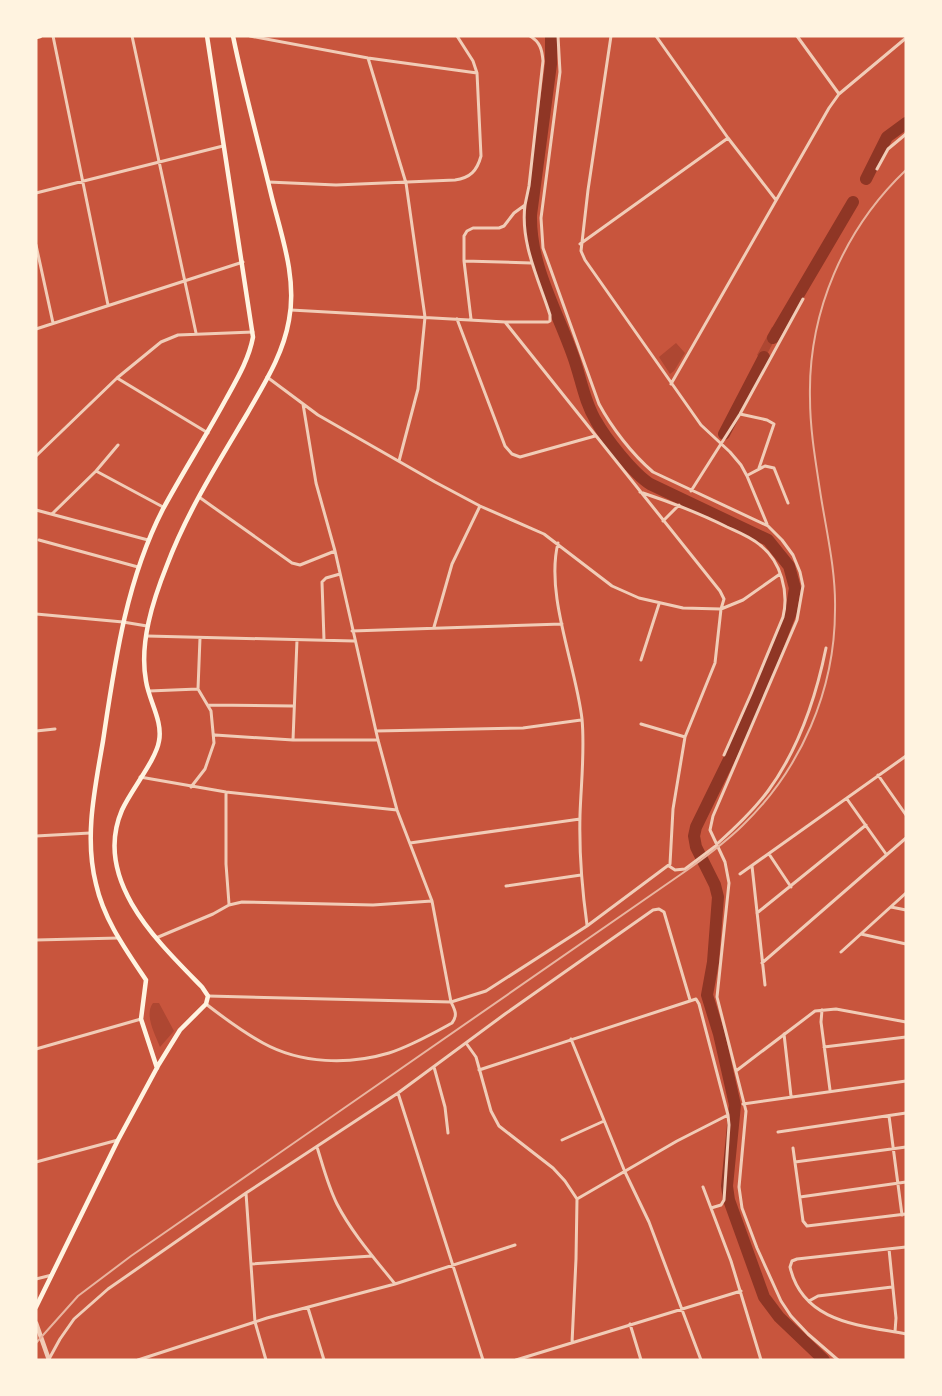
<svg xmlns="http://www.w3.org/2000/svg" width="942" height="1396" viewBox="0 0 942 1396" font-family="'IBM Plex Sans',sans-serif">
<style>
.green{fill:#ae4732}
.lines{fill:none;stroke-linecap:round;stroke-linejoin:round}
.river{stroke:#8f3625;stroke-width:12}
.minor{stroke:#f1ccb7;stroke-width:3}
.tertiary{stroke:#f1ccb7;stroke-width:4.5}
.secondary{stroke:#fff3e0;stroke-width:4.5}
.rail{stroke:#e9b49f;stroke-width:2}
</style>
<rect width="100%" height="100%" fill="#c8553d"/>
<path class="green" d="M772,327L776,329L772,338L775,339L766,356L762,355L761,358L757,355Z
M676,343L685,353L674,371L670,374L659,357Z
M153,1003H159L174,1031L160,1047C155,1034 144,1015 153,1003Z"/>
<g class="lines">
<path class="river" d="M551,36V64L531,215C530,266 557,310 573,356C581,378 584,401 596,421C606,439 633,473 650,484L768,540L789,566L795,588L791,612L766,676L739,739L696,827L694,836L696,847L715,885L718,897L713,962L707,995L719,1034L735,1105L727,1186L729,1200L764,1297L779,1317L824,1360
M866,179L887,137L906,123
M773,338L853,202
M724,434L764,357"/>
<path class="minor" d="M53,36L108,305
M132,36L196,333
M250,36L368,58L477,73
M558,36L560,72L541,218L543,248L599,404C612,428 632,454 653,472L768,526L782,540L793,555L800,572L803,586L797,620L713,816L710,830L725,862L729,883L717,997L746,1111L739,1187L742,1208L757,1248L781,1301L791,1316L808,1334L838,1360
M611,36L588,190L581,251L585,260L701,425L730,452L741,465L747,476L767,524
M656,36L728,138L776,200
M797,36L839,94
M368,58L406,183L425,317L418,389L399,461
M877,169L888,149L906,134
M268,182L336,185L455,180C470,178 477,171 481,156L477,73L473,61L457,36
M36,193L223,146
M580,244L728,138
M36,245L53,323
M464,261L531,263
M291,310L505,322H548L550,321V315C539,280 520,243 525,205
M457,319L505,446L512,454L520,457L595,436
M471,319L464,261V236L467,231L473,228H499L504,226L514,213L525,205L529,186L543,61C542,49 540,42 530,36
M36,329L243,262
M267,377L318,415L435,482L480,506L544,534L612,586L639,598L683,608L721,609L743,600L780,574
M117,378L208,433
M671,384L829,108L839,94L906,38
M740,414L767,420L774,424L759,468
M36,456L117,378L161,342L178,335L253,332
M96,471L163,507
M748,475L765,466L774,468L788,503
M691,491L740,414L803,299
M640,492C670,502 699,513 727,527C738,532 751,537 760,545C781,561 789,592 783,617L751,694L724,755
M199,497L292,563L300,565L335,551
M36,510L148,540
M53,513L96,471L118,445
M663,521L679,505
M39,540L138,567
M558,543C545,595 576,666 582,719C585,751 581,784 580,815C579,852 582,889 587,925
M36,614L123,622L147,626
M434,627L452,564L480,506
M352,631L562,624
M147,636L354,641
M324,640L322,582L326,578L340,574
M641,660L659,604
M149,691L198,689
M208,705L293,706
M641,724L685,737
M36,731L55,729
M376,731L523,728L581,720
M215,735L293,740H378
M293,740L297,640
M878,775L906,815
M140,777L226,792L397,810
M191,787L205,769L214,743L211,711L198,689L200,638
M226,792V864L229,904
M847,799L886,854
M36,836L90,833
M410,843L580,819
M717,844C735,828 753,811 768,791C798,750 816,697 826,648
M769,854L791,887
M669,866L675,870L685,869L717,845
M752,866L765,985
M740,874L906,756
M506,886L581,875
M891,907L906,910
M757,913L866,825
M861,934L906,944
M156,938L213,914L229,905L242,902L373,905L432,901
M36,940L119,938
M841,952L906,893
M762,963L906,838
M208,996L451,1002L486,991L587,926L670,864L673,809L685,737L715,663L721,609L724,599L720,591L505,322
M206,1004C224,1018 243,1032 263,1043C301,1064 349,1065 389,1053C411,1046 432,1034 452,1023C458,1015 455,1010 451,1002L432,901L397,810L378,740L335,551L316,483L303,404
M822,1010L821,1022L830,1090
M784,1034L791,1096
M571,1039L625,1172L649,1222L701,1360
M466,1043L476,1057L491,1111L499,1126L553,1168L565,1181L577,1199L576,1259L572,1343
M824,1047L906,1037
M36,1049L141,1019
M434,1067L445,1107L448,1133
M479,1070L696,999L699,1004L728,1115L729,1125L724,1200L721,1205L711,1208
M736,1071L815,1011L836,1009L906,1022
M398,1093L483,1360
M743,1104L906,1081
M889,1116L902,1215
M778,1132L906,1113
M562,1140L604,1121
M317,1147C323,1166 328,1186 337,1204C352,1233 375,1259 395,1284
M793,1148L803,1221L807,1226L906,1214
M36,1162L118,1140
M795,1162L906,1147
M703,1187L731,1261L761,1360
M246,1193L255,1322L266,1360
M800,1197L906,1182
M577,1199L677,1141L728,1115
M906,1247L797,1259L792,1261L790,1267C803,1323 860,1325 906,1334
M889,1249L896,1318L895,1332
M251,1264L372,1256
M36,1279L52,1275
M809,1301L818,1296L892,1287
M308,1308L324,1360
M630,1324L641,1360
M49,1359L60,1339L74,1319L108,1289L246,1193L398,1093L505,1014L653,910L659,909L664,912L690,1000
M138,1360L267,1318L395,1284L515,1245
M516,1360L741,1291"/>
<path class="tertiary" d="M36,1323L49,1360"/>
<path class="secondary" d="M36,37L40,36
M157,1068L141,1019L146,980C126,950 104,920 96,884C84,837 95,788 103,741C115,661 126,581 163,509C183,472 206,436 226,399C237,379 249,359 253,337L207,36
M36,1307L118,1140L159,1064L180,1030L206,1004L208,996L202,987C158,942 92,880 122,810C131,790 156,760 159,741C163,721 149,701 146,681C139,643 153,600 167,565C187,512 218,463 247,414C264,384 283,355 289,320C297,279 282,237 272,198C259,144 244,90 233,36"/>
<path class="rail" d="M36,1343L78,1296L131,1256L690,868C708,855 727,841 743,825C801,769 835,690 835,610C836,572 827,534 821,497C816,464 810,431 810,398C808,312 844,229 906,170"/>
</g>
<rect width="942" height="1396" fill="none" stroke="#fff3e0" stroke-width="75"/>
</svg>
